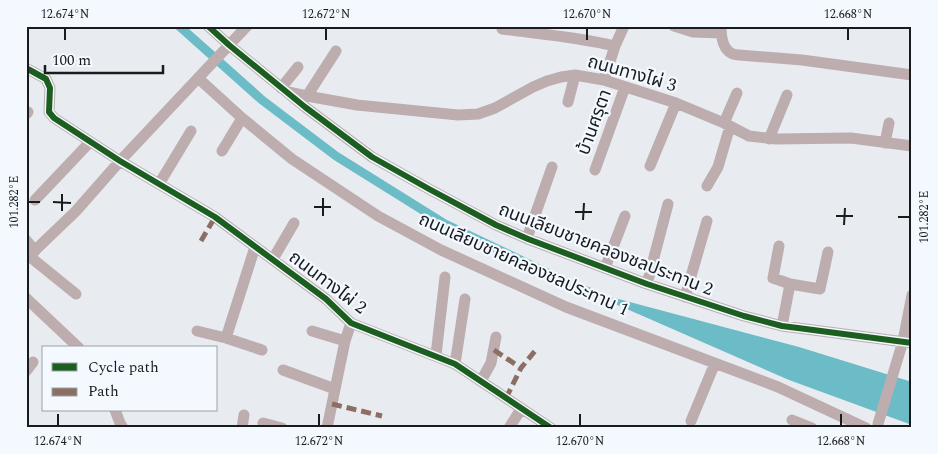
<svg xmlns="http://www.w3.org/2000/svg" width="938" height="454" viewBox="0 0 938 454" font-family="Spectral,'Noto Sans Thai',serif">
<style>
.water{fill:#6bbcc7}
.lines{fill:none;stroke-linecap:round;stroke-linejoin:round}
.canal{stroke:#6bbcc7;stroke-width:9}
.minor{stroke:#bdadaf;stroke-width:11}
.quiet{stroke:#8d6e63;stroke-width:5;stroke-dasharray:10 5;stroke-linecap:butt}
.cycleway-casing{stroke:#f3f9ff;stroke-width:9}
.cycleway{stroke:#1b5e20;stroke-width:6}
.ticks{fill:none;stroke:#191c1e;stroke-width:2}
.labels{text-anchor:middle;stroke-width:4.5;stroke-linejoin:round;paint-order:stroke}
.street-label{font-size:18px;fill:#191c1e;stroke:#f3f9ff}
.neatline{fill:none;stroke:#191c1e;stroke-width:2}
.ticks-label{font-size:12px;text-anchor:middle;fill:#191c1e}
</style>
<rect width="100%" height="100%" fill="#e8ecf0"/>
<path class="water" d="M581,289L799,347L912,382V425L789,380Z"/>
<g class="lines">
<path class="canal" d="M179,26L262,100L336,156L445,224L581,289L592,293"/>
<path class="minor" d="M208,26L229,45L305,107L372,157L429,189L496,225L528,239L647,284L744,316L782,326L798,328L912,343
M674,26L693,32L721,33
M721,26C721,35 722,48 731,53C731,54 738,55 739,55L802,60L883,71L912,75
M502,29C540,34 578,37 615,46
M26,68L46,79L50,88L49,112L54,118L120,161L215,217L326,299L351,323L455,364L551,428
M198,78L242,118L292,159L378,216L441,250L566,307L778,387L866,428
M604,80L615,46L624,26
M281,88L298,67
M288,92L307,96L357,105L458,115L478,114L495,108L533,87L547,81L561,77L575,75L604,80L676,103L724,123L749,136L776,139L851,138L912,146
M307,96L336,51
M568,102L575,75
M26,114L28,112
M724,123L737,93
M769,139L787,95
M885,143L889,123
M222,151L242,118
M650,166L676,103
M595,170L625,87
M159,184L191,131
M707,186L718,167L730,126
M35,200L90,142
M527,238L552,167
M26,240L35,251
M779,246L773,278L790,284L820,289L828,252
M29,256L76,294
M26,259L76,211L120,161L247,26
M273,259L294,223
M605,268L625,216
M647,284L668,204
M685,297L707,221
M26,298L79,348
M782,326L790,284
M197,331L226,338L262,350
M312,331L345,341
M226,338L255,247
M436,355L445,277
M455,364L465,299
M283,370L335,389
M26,371L33,362
M481,381L491,363L496,337
M115,410L120,423L123,428
M792,420L812,428
M691,421L715,363
M263,423L282,428
M878,424L903,341L912,295
M242,428L244,415
M327,428L345,341L351,323
M509,428L521,409"/>
<path class="quiet" d="M201,241L215,217
M494,350L521,368
M506,398L521,368L535,351
M332,404L382,416"/>
<g class="cycleway-casing">
<path id="cycleway" d="M208,26L229,45L305,107L372,157L429,189L496,225L528,239L647,284L744,316L782,326L798,328L912,343
M26,68L46,79L50,88L49,112L54,118L120,161L215,217L326,299L351,323L455,364L551,428"/>
</g>
<use href="#cycleway" class="cycleway"/>
</g>
<path class="ticks" d="M65,40V28M326,40V28M587,40V28M848,40V28M28,202H40M53,202L71,203M314,207H331M62,211V194M575,212H592M323,216V198M836,216H853M898,217H910M583,220L584,203M844,225L845,208M58,426V414M319,426V414M580,426V414M841,426V414"/>
<g class="labels">
<g class="street-label">
<text transform="translate(632 73) rotate(16)" y="6">ถนนทางไผ่ 3</text>
<text transform="translate(594 122) rotate(-70)" y="6">บ้านศรุตา</text>
<text transform="translate(606 249) rotate(21)" y="6">ถนนเลียบชายคลองชลประทาน 2</text>
<text transform="translate(524 264) rotate(24)" y="6">ถนนเลียบชายคลองชลประทาน 1</text>
<text transform="translate(328 282) rotate(37)" y="6">ถนนทางไผ่ 2</text>
</g>
</g>
<rect width="938" height="454" fill="none" stroke="#f3f9ff" stroke-width="55"/>
<rect x="42" y="346" width="175" height="65" fill="#f3f9ff" stroke="#9ca1a5"/>
<rect x="52" y="363" width="25" height="8" fill="#1b5e20" stroke="#9ca1a5"/>
<text x="88" y="372" font-size="15" fill="#191c1e">Cycle path</text>
<rect x="52" y="388" width="25" height="8" fill="#8d6e63" stroke="#9ca1a5"/>
<text x="88" y="396" font-size="15" fill="#191c1e">Path</text>
<path d="M45 65v8h118v-8" fill="none" stroke="#191c1e" stroke-width="2.5"/>
<text x="52" y="65" font-size="15" fill="#191c1e" stroke="#f3f9ff" stroke-width="4" paint-order="stroke">100 m</text>
<rect x="28" y="28" width="882" height="398" class="neatline"/>
<g class="ticks-label">
<text x="65" y="18">12.674°N</text>
<text x="326" y="18">12.672°N</text>
<text x="587" y="18">12.670°N</text>
<text x="848" y="18">12.668°N</text>
<text transform="translate(14 202) rotate(-90)" y="4">101.282°E</text>
<text transform="translate(924 217) rotate(-90)" y="4">101.282°E</text>
<text x="58" y="445">12.674°N</text>
<text x="319" y="445">12.672°N</text>
<text x="580" y="445">12.670°N</text>
<text x="841" y="445">12.668°N</text>
</g>
</svg>
